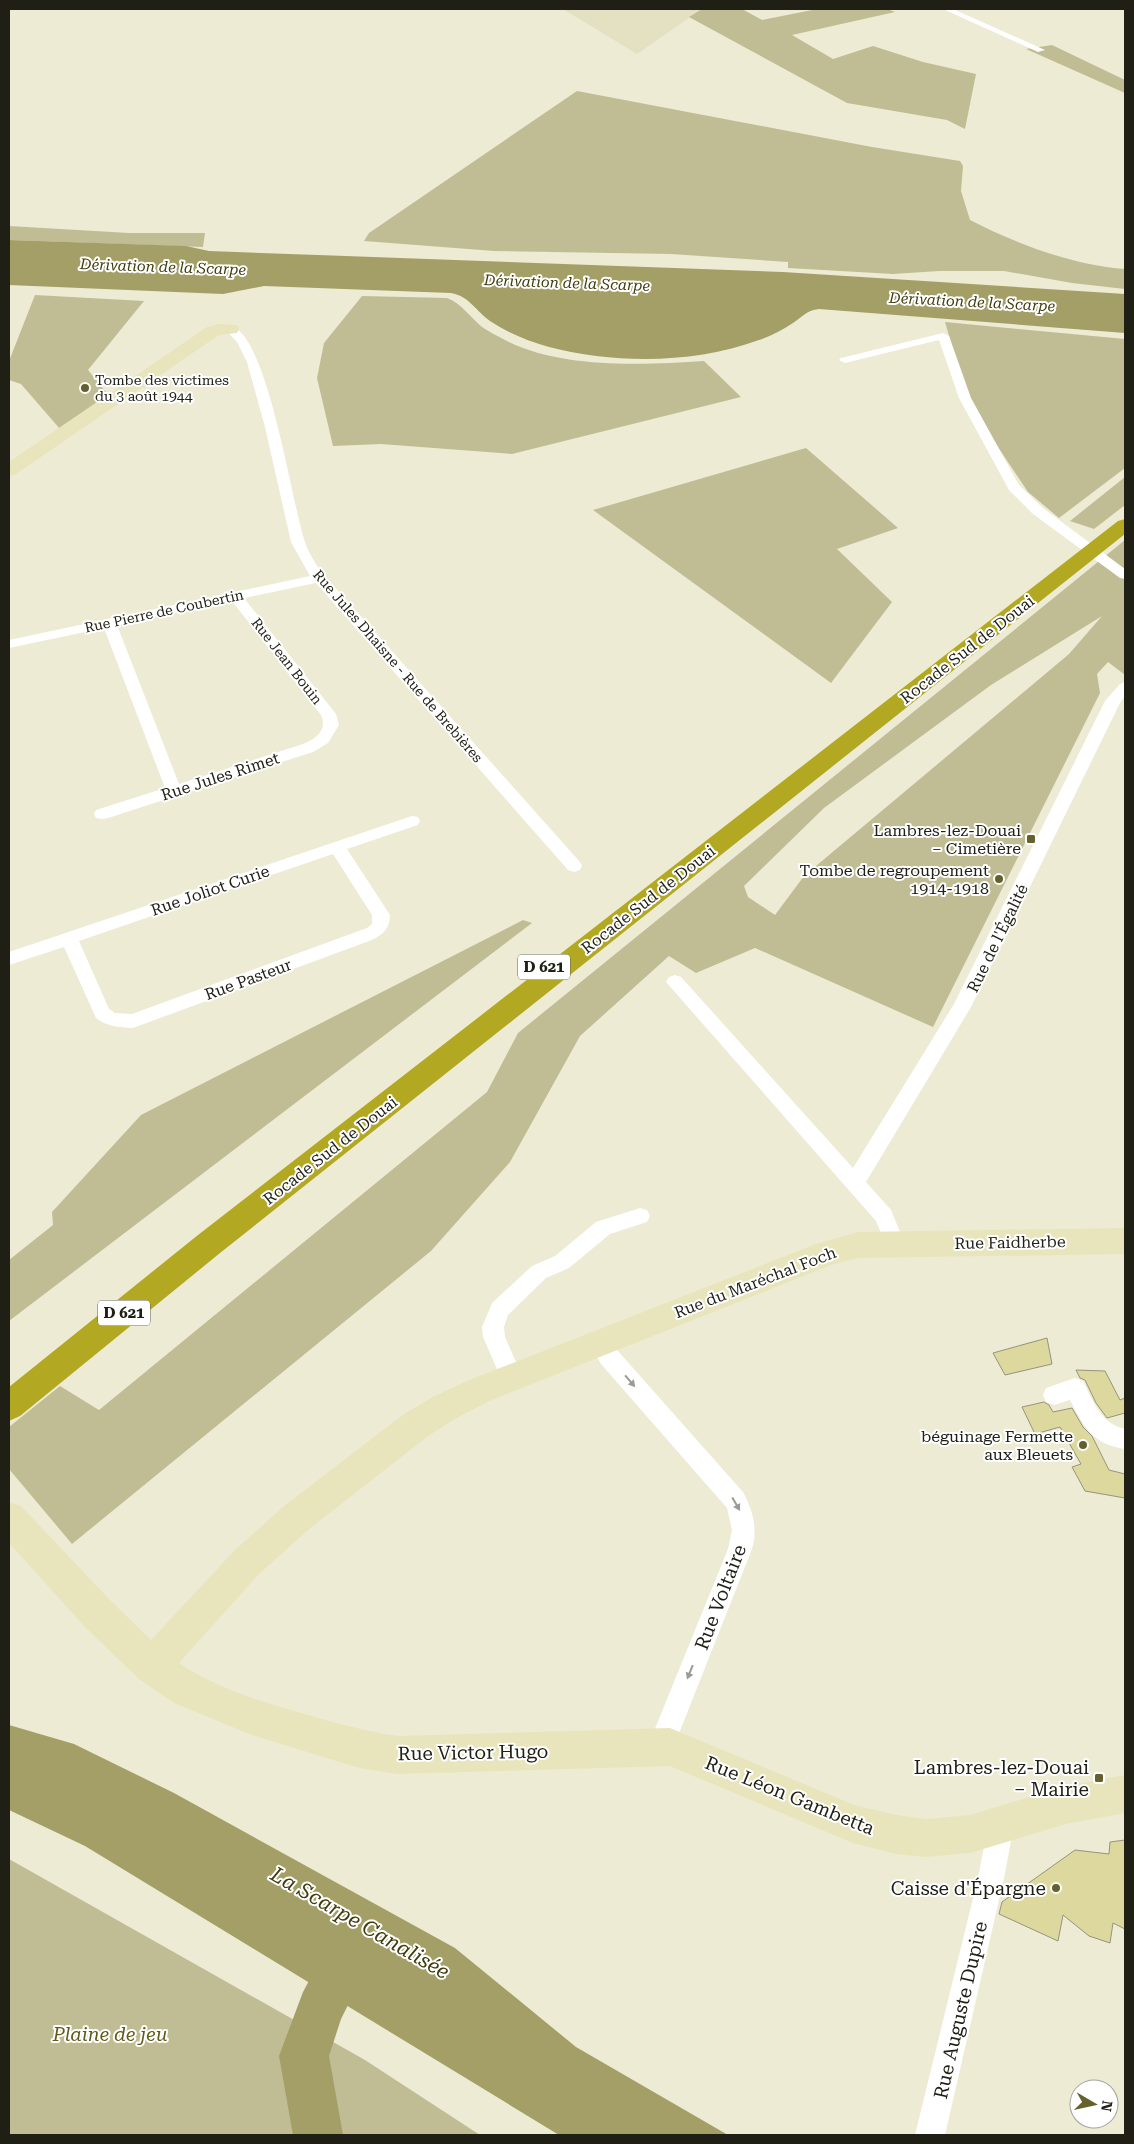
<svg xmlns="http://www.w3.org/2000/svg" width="1134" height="2144" viewBox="0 0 1134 2144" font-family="'Roboto Serif',serif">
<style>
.built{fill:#e3e1c2}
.green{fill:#c0bd95;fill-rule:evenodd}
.water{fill:#a49f67}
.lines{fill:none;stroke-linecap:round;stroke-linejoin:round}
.river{fill:#a49f67;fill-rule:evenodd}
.building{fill:#ddd89e;stroke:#95947e}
.street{fill:#fff;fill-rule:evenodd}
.secondary{fill:#e8e5bc;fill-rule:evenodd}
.highway{fill:#b3a821;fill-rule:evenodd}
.oneway{fill:#9a9a96}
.poi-dot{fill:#65612d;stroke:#fff;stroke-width:2}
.labels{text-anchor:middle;stroke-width:4;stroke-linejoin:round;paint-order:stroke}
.far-poi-label{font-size:14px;fill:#1f1f16;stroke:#fff;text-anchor:start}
.far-street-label{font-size:14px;fill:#1f1f16;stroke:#fff}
.far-water-label{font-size:15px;font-style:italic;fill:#403c0e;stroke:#fff}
.shield{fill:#fff;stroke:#62625c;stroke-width:1}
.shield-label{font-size:15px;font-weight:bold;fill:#1f1f16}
.street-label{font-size:16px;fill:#1f1f16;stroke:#fff}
.poi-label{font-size:16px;fill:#1f1f16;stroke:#fff;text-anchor:end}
.near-street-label{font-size:19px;fill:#1f1f16;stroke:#fff}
.near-poi-label{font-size:19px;fill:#1f1f16;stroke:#fff;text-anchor:end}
.near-park-label{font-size:19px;font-style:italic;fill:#605a18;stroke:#fff}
.near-water-label{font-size:21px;font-style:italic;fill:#403c0e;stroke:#fff}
</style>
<rect width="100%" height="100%" fill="#edebd3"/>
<path class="built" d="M563,9H702L637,54Z"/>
<path class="green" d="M702,9H742L762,20L817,9H887L895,12L792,35L833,59L873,46L923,62L976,74L965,129L947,120L847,103L689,17Z
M1052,45L1125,80V93L1026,49Z
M577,91L872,147L960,161L963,166L961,191L970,220C1017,244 1072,265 1125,269V289L1072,283L1004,271H939L893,274L788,268V262L671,254L494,251L364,241L369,233Z
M9,226L129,233H205L203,247L9,240Z
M35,295L144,301L88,370L110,397L60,429L21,384L9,380V361Z
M362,296L447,298C461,303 470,317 482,327C489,332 498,336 505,340C560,369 643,365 704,361L741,397L512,454L381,444L333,446L317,378L324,343Z
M945,322L1125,339V468L1059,518L1028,492L977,416L962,380Z
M806,448L898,528L837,549L892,602L831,683L593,510Z
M1125,477V505L1094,529L1070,521Z
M1125,540V675L1108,662L1097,674L1100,693L933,1027L755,948L696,973L669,956L580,1036L510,1162L431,1251L72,1544L9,1469V1427L60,1386L99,1410L487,1092L518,1033ZM1102,616L1069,654L804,876L775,915L748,897L744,886L824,808L991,685Z
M523,920L532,923L9,1321V1260L53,1225L52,1212L141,1115Z
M9,1859L365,2060L480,2135H9Z"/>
<path class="water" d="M9,240L186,246L209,251L783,272L1125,294V333L819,309C807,310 802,317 793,323C782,330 771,336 759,340C693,364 616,364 549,347C528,341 508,333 490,321C476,311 469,296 451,293L264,286L223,294L9,285Z
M9,1725L74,1744L174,1793L455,1948L576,2047L728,2135H559L85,1846L9,1810Z"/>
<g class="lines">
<path class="river" d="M349,1931L366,1938L373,1955L341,2019L329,2056L343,2135H293L279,2056L303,1992L332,1938Z"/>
</g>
<path class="building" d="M1047,1338L1052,1364L1005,1375L993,1353Z
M1076,1370L1105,1371L1120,1400L1125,1398V1413L1107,1418L1096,1403L1085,1380L1080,1378Z
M1044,1402L1049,1405L1053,1412L1072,1408L1083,1427L1092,1436L1109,1470L1125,1474V1498L1085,1491L1072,1467L1081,1464L1060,1427L1035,1434L1022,1407Z
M1125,1840V1929L1113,1923L1110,1943L1089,1936L1063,1915L1058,1941L999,1914L1002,1902L1075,1850L1109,1854L1110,1842Z"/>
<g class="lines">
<path class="street" d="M943,9H953L1045,50L1038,52Z
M231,326C268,335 292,505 305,542C309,554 316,565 324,575L580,862L582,866L580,870L574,872L568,870L316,583L244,598L336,714L339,725L328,743L313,752L108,818L102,819L96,818L94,814L96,810L165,788L104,628L9,648V640L310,576L291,542L265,427L247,362L237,342L225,329ZM232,601L321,715C328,731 315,739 303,744L179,784L117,625Z
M943,333L949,336L971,398L1019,485L1043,508L1125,569V579L1120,578L1033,514L1009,490L959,398L939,340L845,363L839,360L841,358Z
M1125,682V696L1120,703L971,1007L866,1182L891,1210L905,1244L902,1250L895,1253L888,1250L876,1221L666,982L669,977L675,975L681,977L853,1168L954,1004L1105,701L1120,684Z
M412,816L418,817L420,821L418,825L347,849L390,915C390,928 383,935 372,940L133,1028C118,1027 108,1027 96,1018L64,947L9,965V952ZM333,854L372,915V924L367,928L132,1014L115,1013L109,1009L79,941Z
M640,1208L647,1210L650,1216L647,1222L610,1234L569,1268L546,1278L508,1315L504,1327L505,1337L523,1378L520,1385L512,1388L504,1385L483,1337L482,1327L492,1303L532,1266L555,1256L596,1222Z
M600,1333L608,1336L617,1350L743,1492C753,1511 758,1528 752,1549L674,1746L670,1755L661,1759L652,1755L648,1746L728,1549L732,1530L727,1508L601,1364L589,1343L592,1336Z
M1075,1378L1083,1381C1093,1401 1101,1424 1125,1429V1449C1092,1444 1084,1427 1070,1400L1054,1405L1046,1402L1043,1395L1046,1388Z
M1001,1812L1010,1816L1014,1825L1004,1878L945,2135H915L978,1878L988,1825L992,1816Z"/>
<path class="secondary" d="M219,324L237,325L239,329L237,333L219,335L16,474L9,476V462L207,327Z
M1125,1228V1254L858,1258L831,1265L489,1401L455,1419L428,1436L308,1530L258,1575L179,1663C214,1687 254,1699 294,1711C329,1721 362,1731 398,1736L670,1728L854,1805L896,1815L926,1819L970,1815L1066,1786L1125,1775V1813L1066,1824L970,1853L926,1857L896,1854L853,1843L670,1766L398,1774L359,1768L252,1735L174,1703L139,1679L84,1626L9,1543V1502L21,1506L110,1600L151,1640L234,1551L284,1506L404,1414L433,1397L467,1381L816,1244L858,1232Z"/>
<path class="highway" d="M1125,519V534L220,1253L20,1416L9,1421V1387L198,1235L1118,521Z"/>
</g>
<defs><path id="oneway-solid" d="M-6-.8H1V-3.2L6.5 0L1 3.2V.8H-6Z" transform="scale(1.25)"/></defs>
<g class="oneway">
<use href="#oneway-solid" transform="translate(630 1381) rotate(49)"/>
<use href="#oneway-solid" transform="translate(736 1504) rotate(60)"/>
<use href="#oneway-solid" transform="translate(690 1672) rotate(112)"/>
</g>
<g class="poi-dot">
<circle cx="85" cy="388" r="5"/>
<rect x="1026" y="834" width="10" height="10" rx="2.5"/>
<circle cx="999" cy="879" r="5"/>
<circle cx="1083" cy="1445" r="5"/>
<rect x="1094" y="1773" width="10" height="10" rx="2.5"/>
<circle cx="1056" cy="1888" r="5"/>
</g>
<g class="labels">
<g class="far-poi-label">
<text x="95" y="385">Tombe des victimes<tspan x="95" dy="16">du 3 août 1944</tspan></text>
</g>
<g class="far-street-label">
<text transform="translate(164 611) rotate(-12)" y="5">Rue Pierre de Coubertin</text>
<text transform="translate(287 661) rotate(52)" y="5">Rue Jean Bouin</text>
<text transform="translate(398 666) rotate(49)" y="5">Rue Jules Dhaisne - Rue de Brebières</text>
</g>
<g class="far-water-label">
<text transform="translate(163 267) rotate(2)" y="5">Dérivation de la Scarpe</text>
<text transform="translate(567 283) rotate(2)" y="5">Dérivation de la Scarpe</text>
<text transform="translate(972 302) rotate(3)" y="5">Dérivation de la Scarpe</text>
</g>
<g class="shield">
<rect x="518" y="954.5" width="52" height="25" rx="4"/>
<rect x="98" y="1300.5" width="52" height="25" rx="4"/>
</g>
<g class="shield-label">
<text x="544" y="972">D 621</text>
<text x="124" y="1318">D 621</text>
</g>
<g class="street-label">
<text transform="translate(967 649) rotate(-38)" y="6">Rocade Sud de Douai</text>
<text transform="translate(220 776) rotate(-18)" y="6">Rue Jules Rimet</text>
<text transform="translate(210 890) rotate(-19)" y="6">Rue Joliot Curie</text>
<text transform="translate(648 899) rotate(-38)" y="6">Rocade Sud de Douai</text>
<text transform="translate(997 938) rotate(-64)" y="6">Rue de l'Égalité</text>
<text transform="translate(248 979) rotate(-20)" y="6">Rue Pasteur</text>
<text transform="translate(330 1150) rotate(-38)" y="6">Rocade Sud de Douai</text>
<text transform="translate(1010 1242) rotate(-1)" y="6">Rue Faidherbe</text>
<text transform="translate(755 1282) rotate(-21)" y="6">Rue du Maréchal Foch</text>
</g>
<g class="poi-label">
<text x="1021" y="836">Lambres-lez-Douai<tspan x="1021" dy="18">– Cimetière</tspan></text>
<text x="989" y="876">Tombe de regroupement<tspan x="989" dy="18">1914-1918</tspan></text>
<text x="1073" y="1442">béguinage Fermette<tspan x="1073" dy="18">aux Bleuets</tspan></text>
</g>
<g class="near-street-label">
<text transform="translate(720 1597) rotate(-69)" y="7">Rue Voltaire</text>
<text transform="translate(473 1752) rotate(-1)" y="7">Rue Victor Hugo</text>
<text transform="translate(790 1795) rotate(22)" y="7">Rue Léon Gambetta</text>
<text transform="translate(960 2010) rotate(-77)" y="7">Rue Auguste Dupire</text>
</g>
<g class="near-poi-label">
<text x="1089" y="1774">Lambres-lez-Douai<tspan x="1089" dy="22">– Mairie</tspan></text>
<text x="1046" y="1895">Caisse d'Épargne</text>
</g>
<g class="near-park-label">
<text x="110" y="2041">Plaine de jeu</text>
</g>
<g class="near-water-label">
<text transform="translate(360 1923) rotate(30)" y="7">La Scarpe Canalisée</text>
</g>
</g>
<rect width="1134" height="2144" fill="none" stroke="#1f1f16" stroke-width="20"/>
<g transform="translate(1094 2104) rotate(99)"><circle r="24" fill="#ffffff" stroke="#a5a5a2"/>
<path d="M0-4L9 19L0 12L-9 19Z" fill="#65612d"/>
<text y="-8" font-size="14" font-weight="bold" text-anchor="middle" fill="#1f1f16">N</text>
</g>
</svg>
